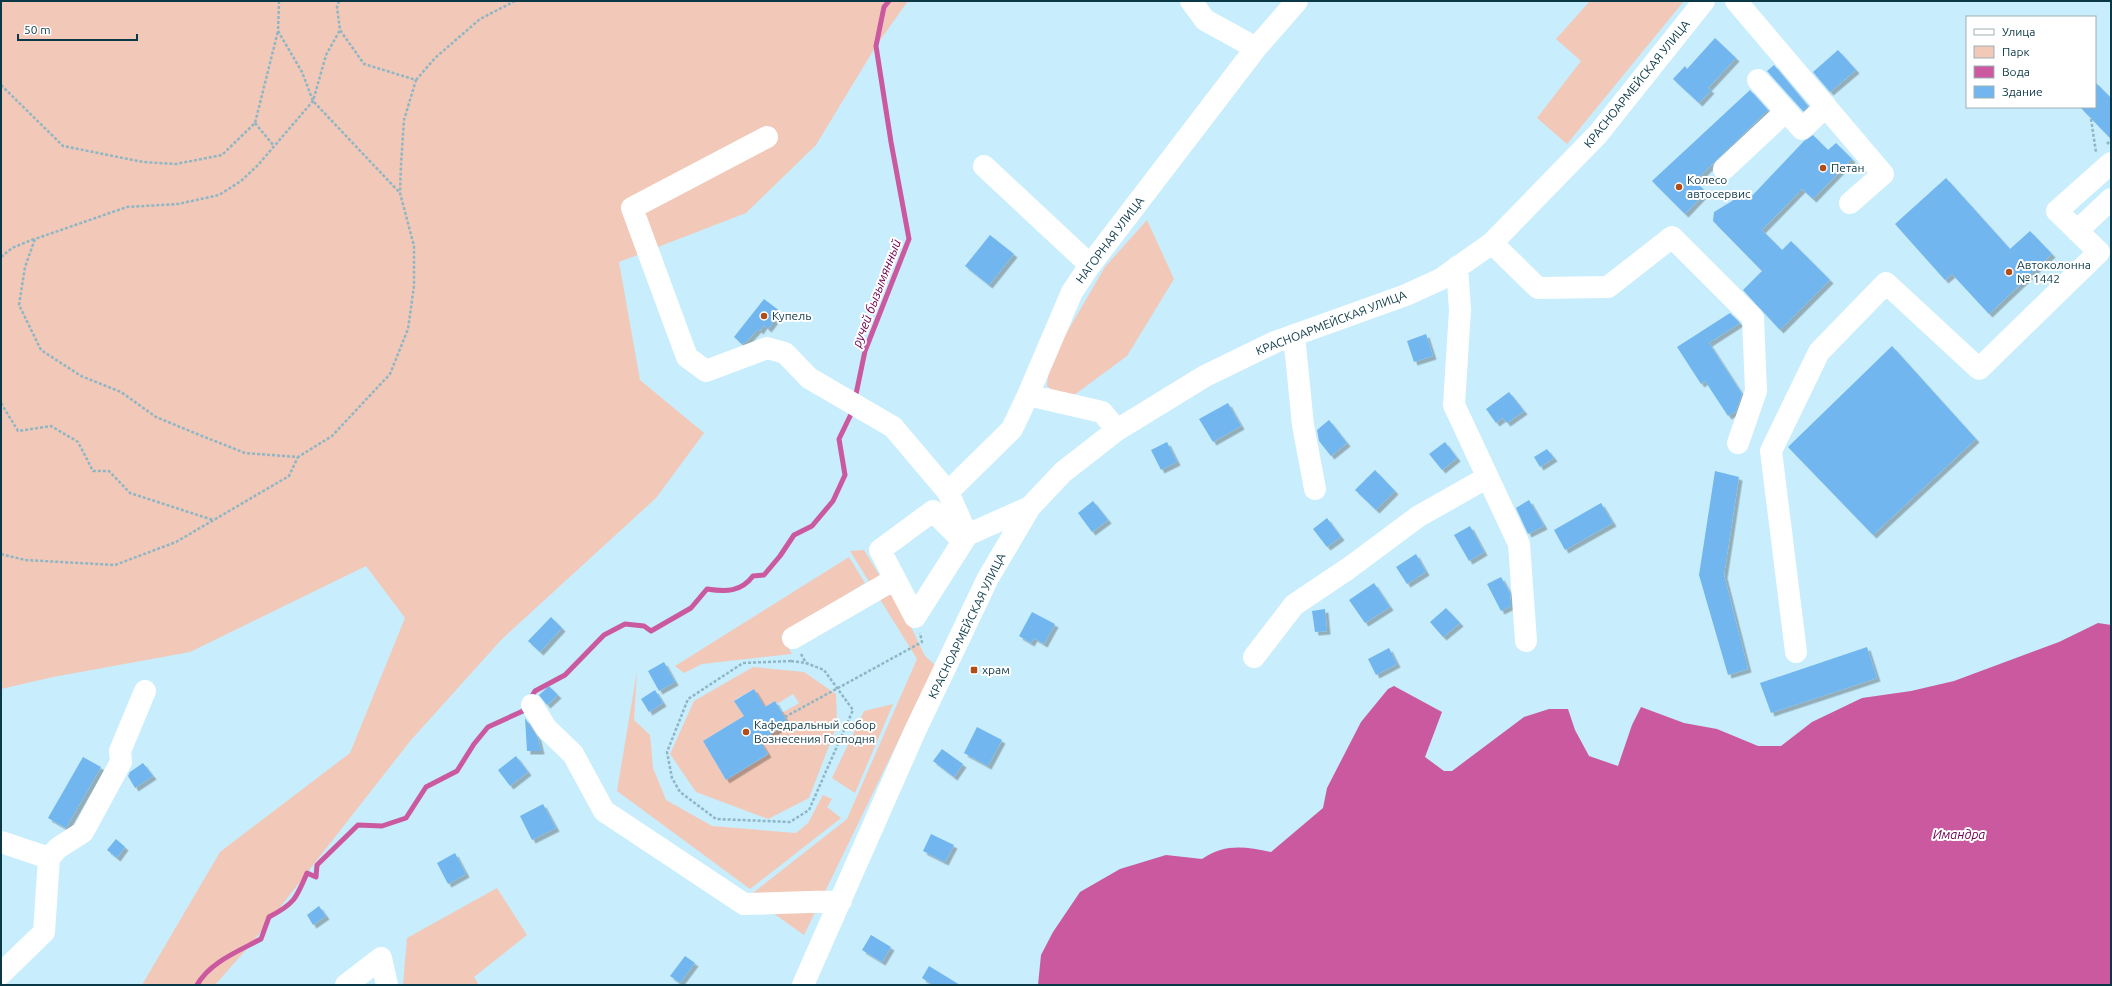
<svg xmlns="http://www.w3.org/2000/svg" width="2112" height="986" viewBox="0 0 2112 986" font-family="Ubuntu,sans-serif">
<style>
.green{fill:#f2c9b8;fill-rule:evenodd}
.water{fill:#ca599f}
.lines{fill:none;stroke-linecap:round;stroke-linejoin:round}
.stream{stroke:#ca599f;stroke-width:5}
.building{fill:#72b6ef;filter:url(#shadow)}
.path{stroke:#8eb6c5;stroke-width:2.5;stroke-dasharray:3 2;stroke-linecap:butt}
.minor{stroke:#fff;stroke-width:22}
.poi-dot{fill:#b14e17;stroke:#fff;stroke-width:1.5}
.labels{text-anchor:middle;stroke-width:4;stroke-linejoin:round;paint-order:stroke}
.street-label{font-size:12px;fill:#0b3847;stroke:#fff}
.poi-label{font-size:12px;fill:#0b3847;stroke:#fff;text-anchor:start}
.water-label{font-size:13px;font-style:italic;fill:#720352;stroke:#fff}
</style>
<defs>
<filter id="shadow"><feDropShadow dx="3.5" dy="3.5" stdDeviation="0" flood-color="#0004"/></filter>
</defs>
<rect width="100%" height="100%" fill="#c8edfc"/>
<path class="green" d="M1,1H908L876,46L816,145L746,213L619,262L640,380L704,433L656,498L501,640L411,740L252,943L215,985H142L220,852L350,753L405,618L366,566L190,652L53,677L1,689Z
M1590,1H1684L1567,144L1537,118L1581,61L1556,39Z
M1147,220L1174,279L1127,356L1066,401L1047,386L1049,363L1105,267Z
M864,550L911,627L925,656L935,665L804,935L749,896L847,819L917,659L850,551Z
M849,557L865,583L781,636L792,654L702,664L684,673L675,666Z
M753,667L804,672L836,694L837,725L809,798L768,819L696,792L670,754L694,701ZM754,689L765,707L775,701L777,704L793,694L799,703L782,713L788,723L760,741L768,755L726,780L703,741L744,716L736,704V699Z
M637,671L634,720L650,735L653,768L666,800L712,826L796,833L808,823L823,795L832,799L827,807L841,818L750,889L617,791Z
M893,704L855,793L832,778L864,711Z
M497,888L527,935L474,977L479,985H403L407,938Z"/>
<path class="water" d="M2098,623L2111,625V985H1038L1041,955L1053,932L1080,892L1120,869L1166,855L1202,859C1226,843 1245,847 1271,852L1323,808L1327,788L1361,722L1388,689L1394,686L1442,712L1425,757L1444,771H1452L1524,717L1549,709H1568L1575,730L1589,756L1618,766L1632,725L1641,707L1684,723L1717,729L1758,746H1781L1812,722L1862,698L1911,691L1954,681L2059,642Z"/>
<g class="lines">
<path class="stream" d="M855,399L865,351L909,239L891,142L876,46L884,7L889,1
M197,985C210,962 239,951 261,939L269,917C294,904 296,899 307,873L316,877L317,865L358,825L382,826L406,818L426,787L457,771L474,744L488,727L523,711L535,691L565,675L604,635L625,624L644,626L651,631L691,608L707,589C726,592 741,592 753,576L764,575L780,556L794,535L812,526L833,501L845,475L839,439L853,410"/>
</g>
<path class="building" d="M1715,38L1736,58L1708,88L1711,90L1699,103L1673,79L1685,66L1687,69Z
M1838,50L1856,70L1830,92L1813,72Z
M1774,65L1808,106L1803,111L1767,71Z
M2095,82L2111,98V139L2080,107H2095Z
M1750,90L1768,110L1695,181L1706,192L1685,214L1652,181Z
M1813,135L1828,150L1836,143L1852,159L1813,199L1802,189L1762,230L1782,250L1791,241L1830,280L1780,330L1743,290L1762,271L1713,221L1714,212L1732,201L1743,191L1750,198L1804,141Z
M1946,178L2010,249L2030,231L2052,254L1989,314L1952,274L1945,280L1895,224Z
M990,235L1014,254L989,285L965,266Z
M764,299L781,312L768,329L764,325L760,331L758,329L746,342L742,344L734,337Z
M1730,313L1740,323L1709,343L1742,394L1736,411L1728,416L1705,381L1701,384L1677,347Z
M1426,334L1433,356L1414,362L1407,341Z
M1892,346L1976,439L1873,535L1788,447Z
M1509,392L1524,411L1507,423L1503,418L1496,423L1486,409Z
M1228,403L1241,426L1213,442L1199,419Z
M1329,420L1347,443L1331,456L1319,441L1317,430Z
M1167,442L1177,462L1161,470L1151,450Z
M1445,442L1457,458L1442,470L1429,454Z
M1547,449L1554,458L1540,467L1534,457Z
M1375,470L1395,491L1376,510L1355,490Z
M1715,471L1739,477L1724,575L1748,669L1728,675L1699,575Z
M1529,500L1544,526L1528,534L1516,508Z
M1093,501L1108,520L1092,532L1078,513Z
M1601,503L1613,523L1565,550L1554,530Z
M1327,518L1341,537L1327,547L1313,529Z
M1470,526L1484,552L1469,561L1454,535Z
M1416,554L1426,572L1407,584L1396,567Z
M1501,577L1510,593L1511,606L1501,611L1487,584Z
M1374,583L1390,607L1365,623L1349,600Z
M1446,608L1460,623L1443,637L1430,622Z
M1325,609L1327,631L1315,632L1312,611Z
M1032,612L1055,624L1044,644L1034,638L1031,643L1019,636Z
M551,617L562,628L540,652L528,641Z
M1867,647L1877,678L1771,713L1760,683Z
M1389,648L1397,664L1376,675L1368,659Z
M664,662L675,682L659,691L648,671Z
M549,686L558,695L547,705L539,695Z
M754,689L765,707L775,701L788,723L760,741L768,754L726,780L703,741L744,716L734,701Z
M655,690L663,703L649,712L641,699Z
M525,718L538,738L541,751H527Z
M977,727L1002,740L988,766L964,753Z
M942,749L963,764L954,777L933,761Z
M516,756L528,772L510,786L498,770Z
M83,757L101,767L66,828L48,818Z
M143,763L153,776L135,788L128,776L130,772Z
M543,804L556,828L532,840L520,816Z
M931,834L954,845L945,862L923,851Z
M116,839L125,847L117,858L107,850Z
M455,853L466,874L448,884L437,863Z
M319,906L326,916L313,925L307,915Z
M871,935L891,947L882,962L862,950Z
M685,956L695,963L680,983L670,976Z
M929,966L960,985H933L922,978Z"/>
<g class="lines">
<path class="path" d="M279,1L278,31L302,72L313,101L400,193
M339,1L337,7L340,30L364,64L416,80L404,120L401,164L400,193L414,246V286L408,329L390,374L332,436L298,457L245,453L202,436L156,417L121,392L81,376L41,350L19,305L25,267L35,239L127,207L178,204L219,195L241,181L258,165L313,101L326,55L340,30
M416,80L435,58L480,19L515,1
M1,85L63,146L143,162L176,164L222,155L255,123L278,31
M2091,119L2096,152
M255,123L274,146
M2107,144L2111,140
M1,257L12,248L34,239
M1,403L18,431L51,426L78,442L93,471H109L130,493L213,520
M1,554L25,560L115,565L176,542L289,476L298,457
M801,654L806,663
M791,661L806,663L824,670L853,710L809,810L790,822L716,819L680,792L672,778L667,752L688,699L743,663Z
M785,717L922,642L920,633"/>
<path class="minor" d="M1191,1L1205,20L1256,48
M1736,1L1883,174L1850,203
M1758,80L1802,129L1826,106
M767,137L632,208L687,357L706,371L767,348L785,353L809,378L893,427L948,492L967,535
M984,166L1090,265
M1724,169L1785,112
M2077,231L2111,199
M1492,243L1538,288L1608,287L1672,237L1753,318L1756,391L1738,443
M1457,267L1460,310L1454,405L1519,544L1526,641
M1294,335L1303,425L1315,489
M1028,395L1102,412L1117,430
M948,492L1012,429L1028,395L1072,292L1090,265L1256,48L1297,1
M962,540L933,511L880,550L915,617L967,535L1030,507
M793,638L895,579
M1796,652L1771,451L1819,352L1886,283L1979,369L2099,252L2057,211L2111,163
M1254,657L1294,605L1349,568L1419,516L1488,477
M532,705L546,728L573,754L604,811L744,904L841,901
M1,842L49,858L58,848L83,832L121,762L120,751L145,691
M1,974L44,932L49,858
M346,985L381,958L387,985
M803,985L915,731L988,578L1030,507L1063,472L1117,430L1205,376L1275,342L1406,295L1441,279L1492,243L1598,134L1704,1"/>
</g>
<g class="poi-dot">
<circle cx="1823" cy="168" r="4"/>
<circle cx="1679" cy="187" r="4"/>
<circle cx="2009" cy="272" r="4"/>
<circle cx="764" cy="316" r="4"/>
<rect x="970" y="666" width="8" height="8" rx="2"/>
<circle cx="746" cy="732" r="4"/>
</g>
<g class="labels">
<g class="street-label">
<text transform="translate(1637 84) rotate(-51)" y="4">КРАСНОАРМЕЙСКАЯ УЛИЦА</text>
<text transform="translate(1110 240) rotate(-53)" y="4">НАГОРНАЯ УЛИЦА</text>
<text transform="translate(1331 323) rotate(-21)" y="4">КРАСНОАРМЕЙСКАЯ УЛИЦА</text>
<text transform="translate(967 626) rotate(-64)" y="4">КРАСНОАРМЕЙСКАЯ УЛИЦА</text>
</g>
<g class="poi-label">
<text x="1831" y="172">Петан</text>
<text x="1687" y="184">Колесо<tspan x="1687" dy="14">автосервис</tspan></text>
<text x="2017" y="269">Автоколонна<tspan x="2017" dy="14">№ 1442</tspan></text>
<text x="772" y="320">Купель</text>
<text x="982" y="674">храм</text>
<text x="754" y="729">Кафедральный собор<tspan x="754" dy="14">Вознесения Господня</tspan></text>
</g>
<g class="water-label">
<text transform="translate(876 293) rotate(-69)" y="5">ручей бызымянный</text>
<text x="1959" y="839">Имандра</text>
</g>
</g>
<rect width="2112" height="986" fill="none" stroke="#0b3847" stroke-width="4"/>
<rect x="1966" y="16" width="130" height="92" fill="#ffffff" stroke="#9dafb5"/>
<rect x="1974" y="29" width="20" height="6" fill="#ffffff" stroke="#9dafb5"/>
<text x="2002" y="36" font-size="12" fill="#0b3847">Улица</text>
<rect x="1974" y="46" width="20" height="12" fill="#f2c9b8" stroke="#9dafb5"/>
<text x="2002" y="56" font-size="12" fill="#0b3847">Парк</text>
<rect x="1974" y="66" width="20" height="12" fill="#ca599f" stroke="#9dafb5"/>
<text x="2002" y="76" font-size="12" fill="#0b3847">Вода</text>
<rect x="1974" y="86" width="20" height="12" fill="#72b6ef" stroke="#9dafb5"/>
<text x="2002" y="96" font-size="12" fill="#0b3847">Здание</text>
<path d="M18 34v6h119v-6" fill="none" stroke="#0b3847" stroke-width="2"/>
<text x="24" y="34" font-size="12" fill="#0b3847" stroke="#ffffff" stroke-width="3" paint-order="stroke">50 m</text>
</svg>
